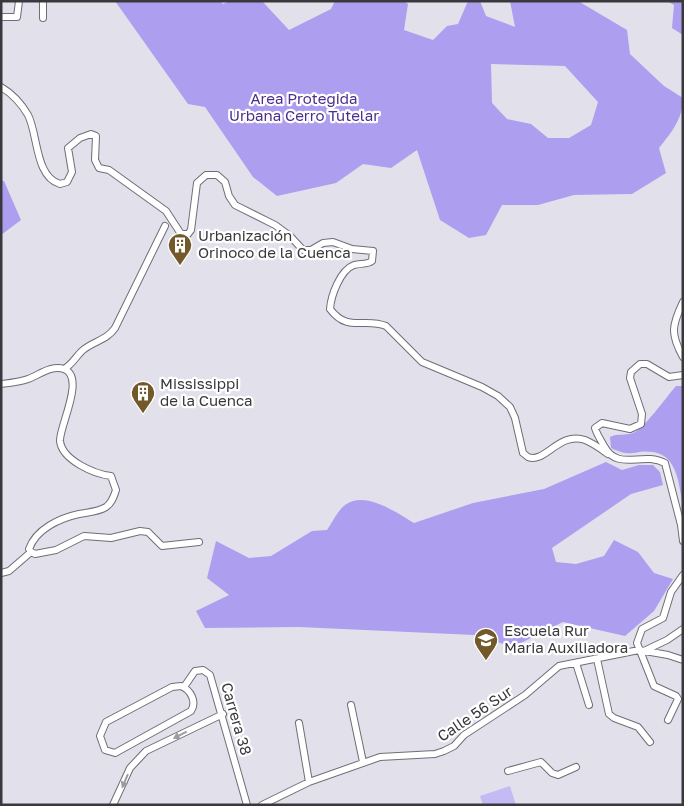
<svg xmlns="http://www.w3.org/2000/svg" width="684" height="806" viewBox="0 0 684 806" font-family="'Golos Text',sans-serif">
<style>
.green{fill:#c4baf4}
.forest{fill:#ad9ef0;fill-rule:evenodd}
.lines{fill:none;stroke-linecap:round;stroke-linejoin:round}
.street-casing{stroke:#6f6e77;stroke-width:8}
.street{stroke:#fff;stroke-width:6}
.oneway{fill:#9c9c9e}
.labels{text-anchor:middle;stroke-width:4.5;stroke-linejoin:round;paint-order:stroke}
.park-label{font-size:15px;fill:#4b2f8c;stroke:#fff}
.poi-label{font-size:15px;fill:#39393d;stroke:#fff;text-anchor:start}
.street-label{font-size:15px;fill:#39393d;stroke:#fff}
</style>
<rect width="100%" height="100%" fill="#e2e1eb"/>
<path class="green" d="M510,786L516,805H483L480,796Z"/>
<path class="forest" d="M115,1H220L223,4L230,1H262L289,30L331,9L335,1H404L408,4L404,30L433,40L447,26L458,24L468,1H480L486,16L515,27L510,1H578L627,30L630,54L664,86L683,98C683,119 671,133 659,148L666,173L632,194L574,195L538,205H502L486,235L469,238L440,220L417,150L391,168L363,164L336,183L277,196L253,177L205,107L188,104ZM491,64L565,66L598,102L591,125L569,138H548L531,124L507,119L492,103Z
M667,1H683V35L672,28L674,5Z
M1,181H4L21,220L1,235Z
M676,386H683V506C679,487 678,455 653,452C634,449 634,459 611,448L610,437C618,433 625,436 633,433C643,430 667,396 676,386Z
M606,462L622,470L639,465H653L660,472L663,485L631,494L552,548L556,562L576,564L604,556L614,540L638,552L654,573L673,579L654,611L625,636L563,622L513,647L474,635L299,627L205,628L196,611L229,595L207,578L216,541L249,558L271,556L312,531L327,530C332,523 338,510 345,505C365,490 397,513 414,523L473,503L544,489Z"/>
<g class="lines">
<g class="street-casing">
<path id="street" d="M1,17H17L19,1
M43,18V1
M1,87C13,94 21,103 28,115C38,134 35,177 60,184L67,182L72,172L68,148L80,138L91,134L96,136L95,160L99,168L109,170L166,211L181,234H188L191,230L197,183L206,175H217L225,182L229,196L235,205L275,225L290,236L303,250H311L323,243L333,242L352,249L373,251L372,261C367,265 360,263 354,265C340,270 331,296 330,309C348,333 364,317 386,326L422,362L482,387L498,396L510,407L515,418L523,453L528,457C545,464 559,431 585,440C593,443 601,449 608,454
M683,302C672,325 670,334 683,357
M64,369C73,364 76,356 83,350C94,341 107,340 115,328L165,226
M683,375L669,377L647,364H640L631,372L630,378L642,414L641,424L630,429L602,423L595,428C597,435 601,440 604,446C618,472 642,451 665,463L681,525L683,541
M1,384C10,383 20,382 28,379C39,375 51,365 64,369C86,377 59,427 60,441C62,460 94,474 111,476L116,490C114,496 112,503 106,507C98,512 89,512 79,514C60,518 36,529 29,549L31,552L35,554L56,550L84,536L111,538L140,531L148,532L162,546L199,542
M1,573L9,571L31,552
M646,650L667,640L683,629
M597,659L609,714L614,718L638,727L650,742
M576,663L589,705
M181,686C191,690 197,702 191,711L115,753L105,750L100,736L106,722L172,687Z
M184,687L195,671L203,670L210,675L247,805
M351,705L363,762
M668,720L678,699L676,696L654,686L637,643L642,629L663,618L671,592L683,575
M299,723L309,782
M508,771L541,762L552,773L558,775L576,767
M113,805L130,768L146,751L223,714
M262,805L309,782L380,757L435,754L444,751L454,746L464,735L525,695L559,666L639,650L668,655L683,660"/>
</g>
<use href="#street" class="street"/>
</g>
<defs><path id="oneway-solid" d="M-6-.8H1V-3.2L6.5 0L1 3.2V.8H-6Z" transform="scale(1.25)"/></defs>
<g class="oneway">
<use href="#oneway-solid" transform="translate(180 735) rotate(153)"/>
<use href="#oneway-solid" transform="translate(125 781) rotate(113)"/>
</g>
<defs>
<g id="building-pin" transform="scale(1.25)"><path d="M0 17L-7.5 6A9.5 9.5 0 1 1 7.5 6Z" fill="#73582a" stroke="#fff"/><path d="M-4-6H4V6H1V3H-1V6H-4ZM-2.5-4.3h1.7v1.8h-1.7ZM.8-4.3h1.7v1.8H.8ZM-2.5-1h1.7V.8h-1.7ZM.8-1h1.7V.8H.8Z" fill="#fff"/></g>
<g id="school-pin" transform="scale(1.25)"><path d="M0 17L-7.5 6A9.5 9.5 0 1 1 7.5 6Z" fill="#73582a" stroke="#fff"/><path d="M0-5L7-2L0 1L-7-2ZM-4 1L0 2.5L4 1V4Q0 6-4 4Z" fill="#fff"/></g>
</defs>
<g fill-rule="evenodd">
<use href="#building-pin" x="180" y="245"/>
<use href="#building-pin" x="143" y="393"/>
<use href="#school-pin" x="486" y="640"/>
</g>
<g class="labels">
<g class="park-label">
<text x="304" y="104">Area Protegida<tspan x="304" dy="17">Urbana Cerro Tutelar</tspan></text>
</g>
<g class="poi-label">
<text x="198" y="241">Urbanización<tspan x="198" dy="17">Orinoco de la Cuenca</tspan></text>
<text x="160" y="389">Mississippi<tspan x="160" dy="17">de la Cuenca</tspan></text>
<text x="504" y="636">Escuela Rur<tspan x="504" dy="17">Maria Auxiliadora</tspan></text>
</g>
<g class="street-label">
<text transform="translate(475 714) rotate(-34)" y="5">Calle 56 Sur</text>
<text transform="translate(236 719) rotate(74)" y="5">Carrera 38</text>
</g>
</g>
<rect width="684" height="806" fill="none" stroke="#39393d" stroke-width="5"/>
</svg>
